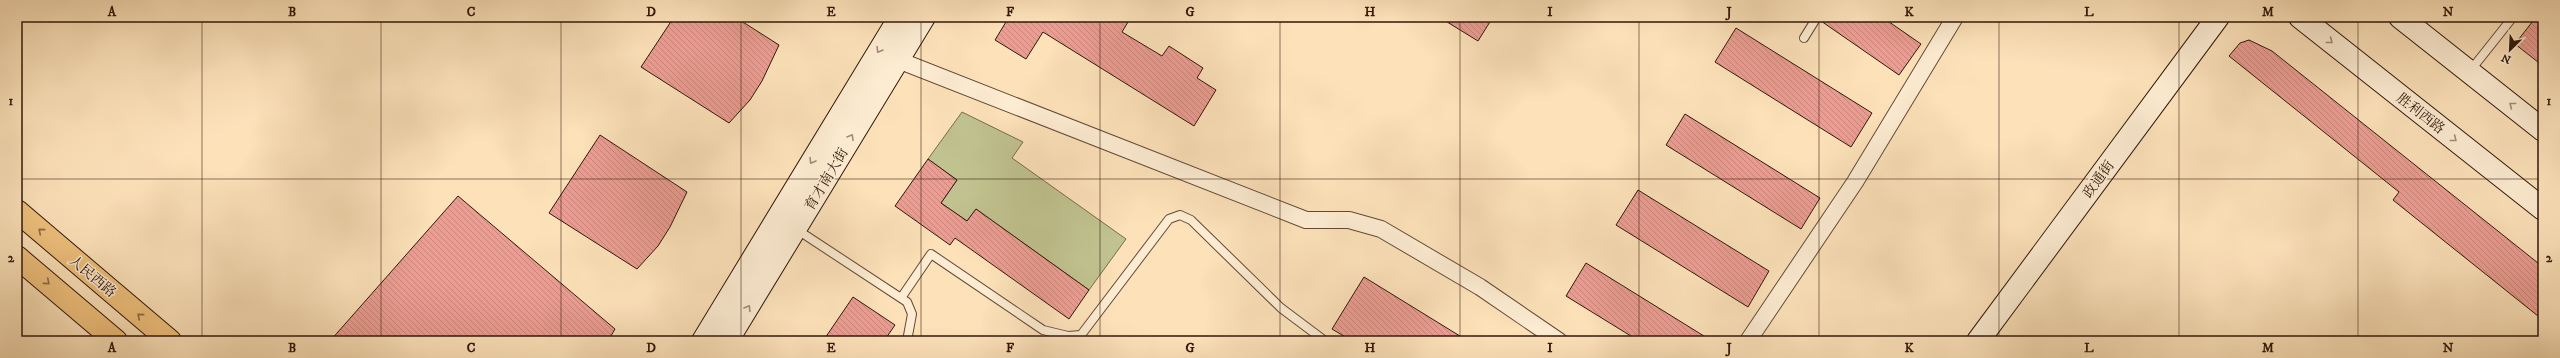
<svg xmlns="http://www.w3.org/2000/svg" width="2560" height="358" viewBox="0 0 2560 358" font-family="'IM FELL DW Pica','Noto Serif SC',serif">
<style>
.green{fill:#c0c28f;stroke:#786c4c}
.building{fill:url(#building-back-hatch);stroke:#31170a}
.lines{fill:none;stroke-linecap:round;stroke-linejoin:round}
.lane-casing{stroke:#644a36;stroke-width:10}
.street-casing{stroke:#644a36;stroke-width:18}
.secondary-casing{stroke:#31170a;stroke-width:24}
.primary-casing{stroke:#31170a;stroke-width:24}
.lane{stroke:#fdecd2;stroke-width:8}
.street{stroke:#fdecd2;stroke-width:16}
.secondary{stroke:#fdecd2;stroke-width:22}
.primary{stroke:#eec07c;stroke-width:22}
.oneway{stroke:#a18c78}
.oneway2{stroke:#906c43}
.grid{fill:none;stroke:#31170a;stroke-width:1;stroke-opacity:0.55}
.labels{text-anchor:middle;stroke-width:3;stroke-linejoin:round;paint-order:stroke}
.street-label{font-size:14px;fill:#31170a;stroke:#fdecd2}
.neatline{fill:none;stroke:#31170a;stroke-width:1.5}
.grid-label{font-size:13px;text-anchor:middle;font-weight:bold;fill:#31170a}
</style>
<defs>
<pattern id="building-back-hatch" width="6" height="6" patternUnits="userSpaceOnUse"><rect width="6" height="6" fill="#ec9d92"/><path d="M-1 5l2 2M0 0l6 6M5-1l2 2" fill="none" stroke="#cb867d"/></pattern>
</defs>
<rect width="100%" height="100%" fill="#fce1b9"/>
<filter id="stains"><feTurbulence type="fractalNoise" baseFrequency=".005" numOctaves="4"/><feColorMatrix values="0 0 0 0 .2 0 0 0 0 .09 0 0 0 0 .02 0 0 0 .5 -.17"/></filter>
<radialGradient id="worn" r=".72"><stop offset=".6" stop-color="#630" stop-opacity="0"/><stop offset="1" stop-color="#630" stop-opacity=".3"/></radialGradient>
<path class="green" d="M962,112L1023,142L1012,158L1126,239L1089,290L976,209L967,221L941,203L957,180L928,159Z"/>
<path class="building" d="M674,17H735L779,45L762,81L750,100L729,123L641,67Z
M1009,17H1131L1122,32L1162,56L1169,46L1203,68L1197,78L1216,90L1194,126L1043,32L1026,59L995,40Z
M1439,17H1493L1478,41Z
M1822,17H1882L1921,44L1899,75L1821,21Z
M2536,17H2543V66L2515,44Z
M1736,28L1872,113L1851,147L1715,62Z
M2249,40L2272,51L2543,267V320L2393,200L2399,192L2229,56L2240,43Z
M1685,114L1820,198L1801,229L1666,145Z
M600,135L687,192L670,227L658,246L637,269L549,213Z
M928,159L957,180L941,203L967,221L976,209L1089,290L1069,319L955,238L950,245L895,206Z
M1638,190L1769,271L1748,307L1616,225Z
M458,196L615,329L608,341H330Z
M1586,263L1712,341H1639L1566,296Z
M1364,277L1468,341H1352L1332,329Z
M853,297L895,325L884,341H823Z"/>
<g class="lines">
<g class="lane-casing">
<path id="lane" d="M1804,38L1817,17
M2470,71L2513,17
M796,229L907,302L912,314L907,341
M901,298L931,254L1043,330L1068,336L1081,335L1169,219L1180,215L1191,220L1281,308L1325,341"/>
</g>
<g class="street-casing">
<path id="street" d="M898,60L1306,220H1349L1381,229L1480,287L1559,341
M1748,341L1855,182L1955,17"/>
</g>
<g class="secondary-casing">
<path id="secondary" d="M2300,17L2543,209
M2400,17L2543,130
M703,341L900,17
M727,341L924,17
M1978,341L2218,17"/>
</g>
<g class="primary-casing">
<path id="primary" d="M17,211L170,341
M17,257L116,341"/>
</g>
<use href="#lane" class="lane"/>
<use href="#street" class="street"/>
<use href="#secondary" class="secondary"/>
<use href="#primary" class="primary"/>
</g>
<defs><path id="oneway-chevron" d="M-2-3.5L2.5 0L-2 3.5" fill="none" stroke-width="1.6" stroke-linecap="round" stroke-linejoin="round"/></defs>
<g class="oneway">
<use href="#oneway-chevron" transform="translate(2330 41) rotate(38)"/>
<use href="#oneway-chevron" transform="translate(879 50) rotate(121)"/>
<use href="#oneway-chevron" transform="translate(2512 105) rotate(-142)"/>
<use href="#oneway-chevron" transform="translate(851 137) rotate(-59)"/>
<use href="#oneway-chevron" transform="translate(2454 139) rotate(38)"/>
<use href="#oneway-chevron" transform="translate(812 161) rotate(121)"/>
<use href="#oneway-chevron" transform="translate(748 308) rotate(-59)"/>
</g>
<g class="oneway2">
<use href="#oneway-chevron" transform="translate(41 231) rotate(-140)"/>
<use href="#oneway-chevron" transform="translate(47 282) rotate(40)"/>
<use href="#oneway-chevron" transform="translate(140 316) rotate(-140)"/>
</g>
<path class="grid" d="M202,17V341M381,17V341M561,17V341M741,17V341M921,17V341M1100,17V341M1280,17V341M1460,17V341M1639,17V341M1819,17V341M1999,17V341M2179,17V341M2358,17V341M17,179H2543"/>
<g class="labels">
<g class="street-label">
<text transform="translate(2421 113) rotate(38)" y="5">胜利西路</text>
<text transform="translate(826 179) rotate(-59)" y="5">育才南大街</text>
<text transform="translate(2098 179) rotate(-54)" y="5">政通街</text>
<text transform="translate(93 276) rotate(40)" y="5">人民西路</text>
</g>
</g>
<rect width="2560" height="358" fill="none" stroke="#fce1b9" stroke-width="44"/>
<g transform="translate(2510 50) rotate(204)" stroke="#fdecd2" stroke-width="3" paint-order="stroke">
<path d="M0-3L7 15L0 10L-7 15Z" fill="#31170a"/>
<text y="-6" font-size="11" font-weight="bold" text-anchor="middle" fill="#31170a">N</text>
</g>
<rect x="22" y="22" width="2516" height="314" class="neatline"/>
<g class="grid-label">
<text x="112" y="16">A</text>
<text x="292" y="16">B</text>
<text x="471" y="16">C</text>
<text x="651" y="16">D</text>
<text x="831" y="16">E</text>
<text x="1010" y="16">F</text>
<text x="1190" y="16">G</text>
<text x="1370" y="16">H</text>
<text x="1550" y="16">I</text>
<text x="1729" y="16">J</text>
<text x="1909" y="16">K</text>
<text x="2089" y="16">L</text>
<text x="2268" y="16">M</text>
<text x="2448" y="16">N</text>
<text x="11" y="105">1</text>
<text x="2549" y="105">1</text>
<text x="11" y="262">2</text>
<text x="2549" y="262">2</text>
<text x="112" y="352">A</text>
<text x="292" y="352">B</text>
<text x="471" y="352">C</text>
<text x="651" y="352">D</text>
<text x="831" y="352">E</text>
<text x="1010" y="352">F</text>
<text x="1190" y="352">G</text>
<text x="1370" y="352">H</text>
<text x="1550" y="352">I</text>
<text x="1729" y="352">J</text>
<text x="1909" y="352">K</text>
<text x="2089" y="352">L</text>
<text x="2268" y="352">M</text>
<text x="2448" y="352">N</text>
</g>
<rect width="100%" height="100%" filter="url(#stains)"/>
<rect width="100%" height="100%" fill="url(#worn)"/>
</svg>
